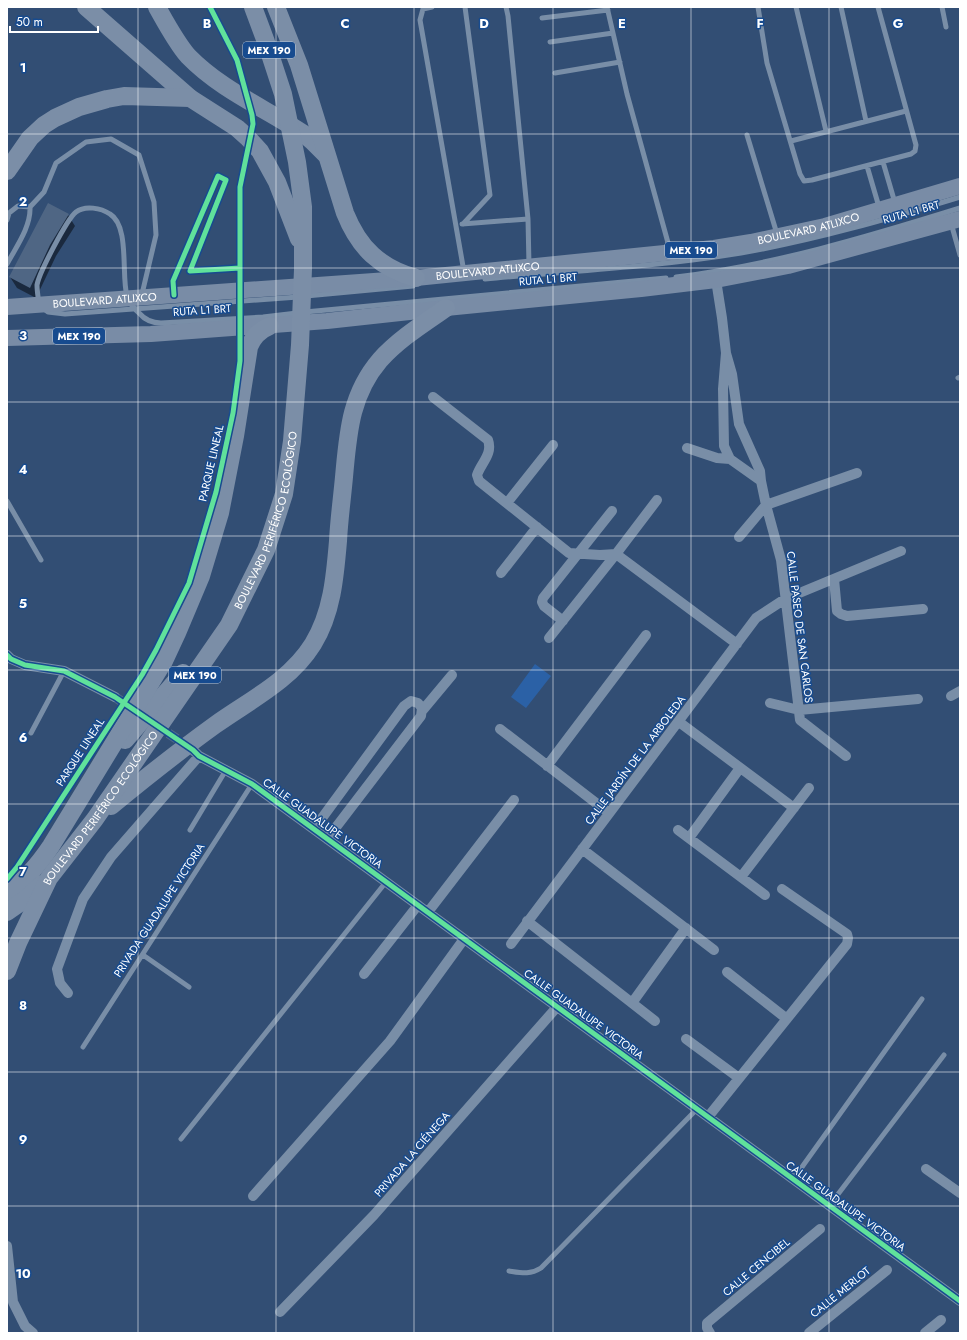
<svg xmlns="http://www.w3.org/2000/svg" width="967" height="1340" viewBox="0 0 967 1340" font-family="Jost,sans-serif">
<style>
.green{fill:#2b61a6}
.shadow{fill:#0007}
.building{fill:#4f6684}
.lines{fill:none;stroke-linecap:round;stroke-linejoin:round}
.street-tunnel{stroke:#516989;stroke-width:10;stroke-dasharray:10 5;stroke-linecap:butt}
.lane{stroke:#798ea7;stroke-width:5}
.street{stroke:#798ea7;stroke-width:10}
.primary{stroke:#798ca6;stroke-width:16}
.highway{stroke:#7b8ea7;stroke-width:18}
.cycleway-casing{stroke:#174b8f;stroke-width:8}
.cycleway{stroke:#60e19b;stroke-width:5}
.grid{fill:none;stroke:#fff;stroke-width:1;stroke-opacity:0.55}
.labels{text-anchor:middle;stroke-width:3;stroke-linejoin:round;paint-order:stroke}
.shield{fill:#174b8f;stroke:#b9c9dd;stroke-width:1}
.shield-label{font-size:10px;font-weight:bold;fill:#fff}
.street-label{font-size:11px;fill:#fff;stroke:#174b8f}
.grid-label{font-size:13px;text-anchor:middle;font-weight:bold;fill:#fff;stroke:#174b8f;stroke-width:3;stroke-linejoin:round;paint-order:stroke}
</style>
<rect width="100%" height="100%" fill="#324e74"/>
<path class="green" d="M535,664L551,676L526,708L511,697Z"/>
<path class="shadow" d="M68,215L75,226L56,256L36,298L17,288L10,277Z"/>
<path class="building" d="M48,203L69,214L50,245L30,288L9,277Z"/>
<g class="lines">
<path class="street-tunnel" d="M115,697L138,713
M156,725L189,747"/>
<path class="lane" d="M432,7L423,9L420,20L464,272
M506,7L508,16L528,219L529,265
M607,7L627,94L670,250
M758,7L767,63L800,174L804,181L812,180L911,154L915,151L916,145L878,7
M796,7L826,131
M841,7L866,121
M942,7L946,27
M542,18L608,10
M550,42L613,33
M555,73L620,62
M747,135L777,234
M791,141L906,111
M883,162L895,203
M867,166L879,207
M30,207L44,192L56,163L86,142L111,139L139,155L154,202L156,235L142,294
M7,220L9,213L18,206L30,207C31,227 16,247 7,264
M951,223L960,255
M462,224L528,219
M463,224L490,195L465,7
M676,277C773,265 867,237 960,208
M485,279C570,271 656,267 741,253C815,240 888,219 960,197
M306,296L413,286
M39,303C38,297 37,291 37,285C39,273 67,219 76,212C85,205 101,208 110,214C130,226 121,276 127,296C129,302 134,309 139,313C145,320 152,323 161,323L263,317L297,313
M44,309L48,312L65,314L298,297
M305,312L666,278
M958,378L960,377
M7,501L41,560
M31,733L64,671
M190,830L226,770
M143,955L189,987
M83,1047L252,784
M181,1139L386,882
M793,1179L797,1174L922,999
M829,1206L944,1055
M509,1271C522,1273 530,1275 541,1268L697,1109"/>
<path class="street" d="M716,280L722,318L726,353L723,389L724,446L730,459L761,481
M726,353L732,374L739,424L760,471L761,481L766,505L781,560L800,720L846,756
M433,397L488,440C493,454 481,463 477,475L479,481L569,553L600,555L616,554L737,644
M687,448L717,458L730,459
M507,503L553,445
M739,537L766,505L857,473
M501,573L537,527
M834,579L837,611L841,614L847,616L923,609
M563,621L544,606L542,602L543,598L612,511
M549,638L616,554L657,500
M7,655L11,659L25,665L64,671L115,697
M951,696L960,691
M770,703L799,710L918,699
M422,711L452,675
M679,722L794,808
M500,729L609,813
M193,750L199,756L252,784L960,1301
M547,766L646,635
M314,829L404,706L411,701L418,703L422,708L421,716L327,839
M678,830L765,895
M689,838L740,768
M582,849L714,950
M741,877L809,788
M428,912L514,800
M527,921L655,1021
M511,944L756,618L785,599L901,551
M727,972L787,1019
M364,974L418,905
M68,993L60,983L57,969L83,899L111,857L199,756
M632,1003L686,928
M686,1039L739,1078
M708,1117L847,944L848,938L847,934L782,889
M926,1169L960,1193
M253,1196L390,1041L464,939
M7,1246L13,1302L25,1326L33,1333
M280,1312L374,1215L557,1007
M710,1333L707,1328V1323L820,1229
M809,1333L887,1270
M925,1333L941,1320"/>
<g class="primary">
<path id="s1" d="M7,307L416,278L714,248L751,242L825,226L960,186"/>
<path d="M7,338L151,334L327,321L446,308L641,289L716,280L788,266L960,219"/>
</g>
<g class="highway">
<path d="M86,7L190,98"/>
<path d="M157,7C166,23 176,42 188,56C221,90 265,108 304,134L312,141L325,154"/>
<path d="M276,7L299,65L345,213C359,248 380,268 416,278"/>
<path d="M7,171L30,138L44,125L55,118L79,107L107,99L124,96L190,98L237,128L247,137L260,151L277,182L299,239"/>
<path d="M125,740L183,673"/>
<path d="M111,806C145,778 179,751 215,725C250,700 290,681 313,644C332,613 335,577 338,541C339,520 342,499 344,477C348,434 350,395 380,360C399,339 423,324 446,308"/>
<path d="M7,892C25,881 39,864 51,846L164,661L177,633L201,576L220,513L235,436L249,347C253,337 260,330 270,326"/>
<path d="M7,912L27,898L42,884"/>
<path id="s2" d="M7,971L18,943L49,878L95,819L229,625L266,550L284,494L292,441L300,345L303,269V207L297,162L283,94L266,42L253,7"/>
</g>
<g class="cycleway-casing">
<path id="cycleway" d="M174,295L173,281L218,176L226,180L190,271L240,268
M7,655L11,659L25,665L64,671L115,697L193,750L199,756L252,784L960,1301
M7,879L17,867L142,675L156,650L189,583L216,492L233,413L240,361V187L253,124L252,115L237,60L210,7"/>
</g>
<use href="#cycleway" class="cycleway"/>
</g>
<path class="grid" d="M138,7V1333M276,7V1333M414,7V1333M553,7V1333M691,7V1333M829,7V1333M7,134H960M7,268H960M7,402H960M7,536H960M7,670H960M7,804H960M7,938H960M7,1072H960M7,1206H960"/>
<g class="labels">
<g class="shield">
<rect x="243" y="42" width="52" height="16" rx="3"/>
<rect x="665" y="242" width="52" height="16" rx="3"/>
<rect x="53" y="328" width="52" height="16" rx="3"/>
<rect x="169" y="667" width="52" height="16" rx="3"/>
</g>
<g class="shield-label">
<text x="269" y="54">MEX 190</text>
<text x="691" y="254">MEX 190</text>
<text x="79" y="340">MEX 190</text>
<text x="195" y="679">MEX 190</text>
</g>
<g class="street-label">
<text transform="translate(911 212) rotate(-16)" y="4">RUTA L1 BRT</text>
<text dy="4" stroke="none"><textPath href="#s1" startOffset="806">BOULEVARD ATLIXCO</textPath></text>
<text dy="4" stroke="none"><textPath href="#s1" startOffset="482">BOULEVARD ATLIXCO</textPath></text>
<text transform="translate(548 279) rotate(-5)" y="4">RUTA L1 BRT</text>
<text dy="4" stroke="none"><textPath href="#s1" startOffset="98">BOULEVARD ATLIXCO</textPath></text>
<text transform="translate(202 310) rotate(-4)" y="4">RUTA L1 BRT</text>
<text transform="translate(211 463) rotate(-77)" y="4">PARQUE LINEAL</text>
<text dy="4" stroke="none"><textPath href="#s2" startOffset="525">BOULEVARD PERIFÉRICO ECOLÓGICO</textPath></text>
<text transform="translate(800 627) rotate(83)" y="4">CALLE PASEO DE SAN CARLOS</text>
<text transform="translate(80 752) rotate(-57)" y="4">PARQUE LINEAL</text>
<text transform="translate(635 760) rotate(-53)" y="4">CALLE JARDÍN DE LA ARBOLEDA</text>
<text dy="4" stroke="none"><textPath href="#s2" startOffset="189">BOULEVARD PERIFÉRICO ECOLÓGICO</textPath></text>
<text transform="translate(323 823) rotate(36)" y="4">CALLE GUADALUPE VICTORIA</text>
<text transform="translate(159 910) rotate(-57)" y="4">PRIVADA GUADALUPE VICTORIA</text>
<text transform="translate(584 1014) rotate(36)" y="4">CALLE GUADALUPE VICTORIA</text>
<text transform="translate(412 1154) rotate(-49)" y="4">PRIVADA LA CIÉNEGA</text>
<text transform="translate(846 1206) rotate(36)" y="4">CALLE GUADALUPE VICTORIA</text>
<text transform="translate(756 1267) rotate(-40)" y="4">CALLE CENCIBEL</text>
<text transform="translate(840 1292) rotate(-39)" y="4">CALLE MERLOT</text>
</g>
</g>
<g class="grid-label">
<text x="207" y="28">B</text>
<text x="345" y="28">C</text>
<text x="484" y="28">D</text>
<text x="622" y="28">E</text>
<text x="760" y="28">F</text>
<text x="898" y="28">G</text>
<text x="23" y="72">1</text>
<text x="23" y="206">2</text>
<text x="23" y="340">3</text>
<text x="23" y="474">4</text>
<text x="23" y="608">5</text>
<text x="23" y="742">6</text>
<text x="23" y="876">7</text>
<text x="23" y="1010">8</text>
<text x="23" y="1144">9</text>
<text x="23" y="1278">10</text>
</g>
<rect width="967" height="1340" fill="none" stroke="#ffffff" stroke-width="16"/>
<path d="M10 26v6h88v-6" fill="none" stroke="#ffffff" stroke-width="2"/>
<text x="16" y="26" font-size="12" fill="#ffffff" stroke="#174b8f" stroke-width="3" paint-order="stroke">50 m</text>
</svg>
